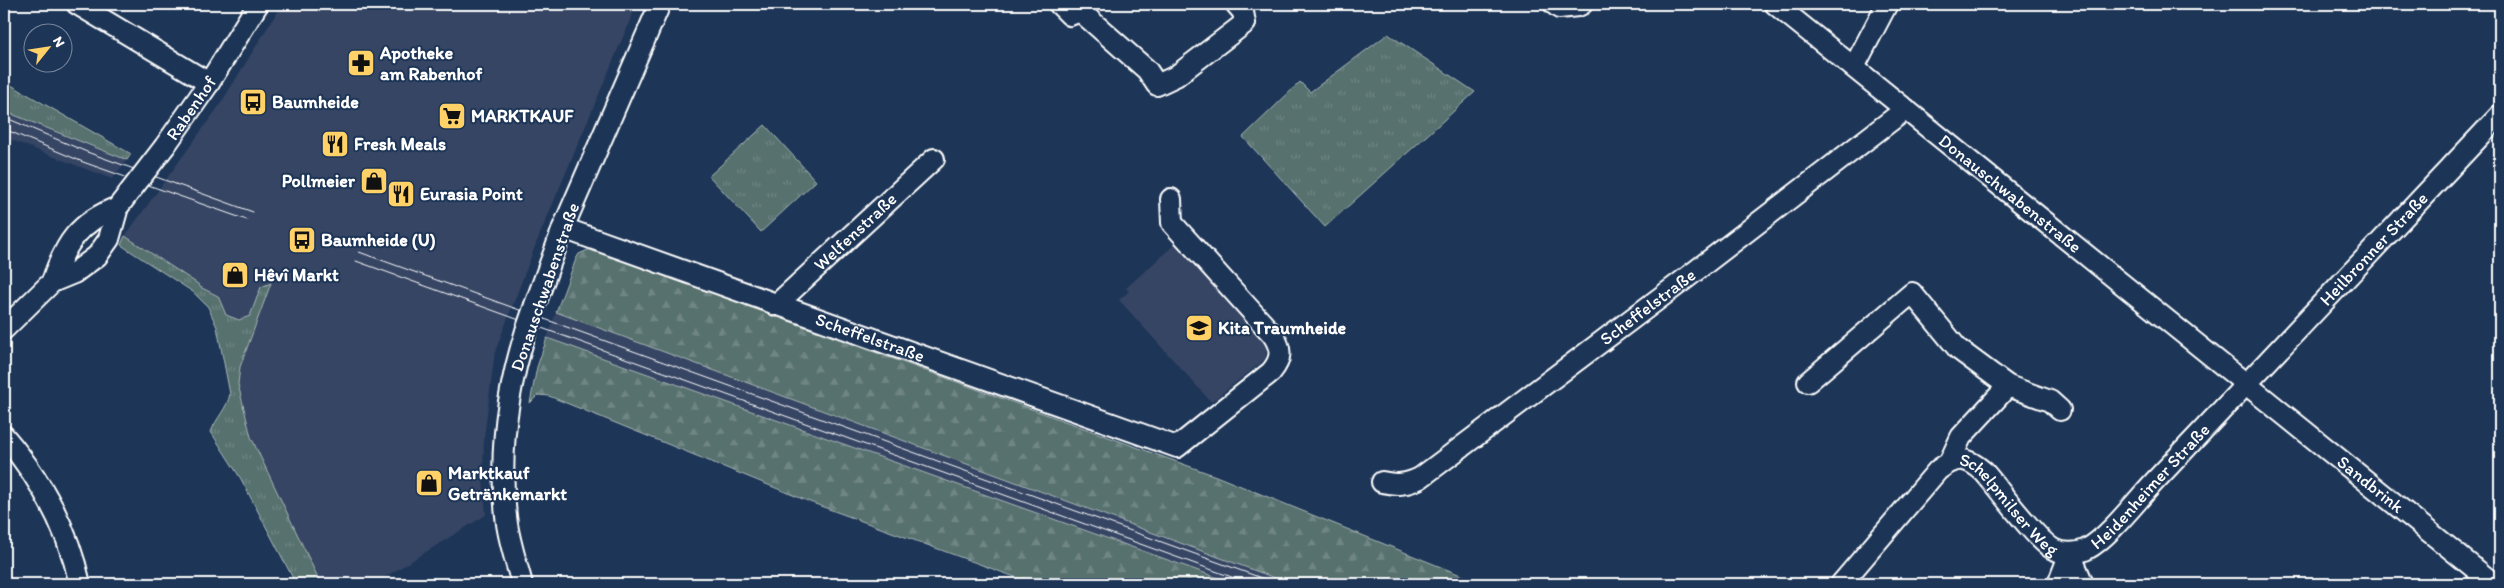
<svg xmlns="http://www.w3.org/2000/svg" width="2504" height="588" viewBox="0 0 2504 588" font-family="Itim,sans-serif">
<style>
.built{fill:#354464}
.grass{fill:url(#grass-tufts);stroke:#abb8b6}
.forest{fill:url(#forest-firs);stroke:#abb8b6}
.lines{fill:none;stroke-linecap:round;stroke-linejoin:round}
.minor-casing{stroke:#fff;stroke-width:24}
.minor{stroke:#1d3557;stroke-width:20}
.tram{stroke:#fff;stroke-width:1}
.minor-bridge-casing{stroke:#fff;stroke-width:24;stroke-linecap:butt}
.minor-bridge{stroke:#1d3557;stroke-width:20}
.labels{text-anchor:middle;stroke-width:4;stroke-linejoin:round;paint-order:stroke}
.poi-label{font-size:18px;font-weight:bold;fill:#fff;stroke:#1d3557;text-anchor:start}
.street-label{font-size:18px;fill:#fff;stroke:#1d3557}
</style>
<defs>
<pattern id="grass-tufts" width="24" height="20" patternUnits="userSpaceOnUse" patternTransform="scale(1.25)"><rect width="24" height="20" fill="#57716e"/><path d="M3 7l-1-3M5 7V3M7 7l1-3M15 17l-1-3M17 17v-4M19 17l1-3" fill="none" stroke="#708684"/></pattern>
<pattern id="forest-firs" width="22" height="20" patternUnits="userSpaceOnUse" patternTransform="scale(1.25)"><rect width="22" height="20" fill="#57716e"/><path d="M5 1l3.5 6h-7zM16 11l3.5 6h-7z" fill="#708684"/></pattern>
</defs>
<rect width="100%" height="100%" fill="#1d3557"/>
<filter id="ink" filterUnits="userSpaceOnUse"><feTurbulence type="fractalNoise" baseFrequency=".02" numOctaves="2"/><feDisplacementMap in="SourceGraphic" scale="10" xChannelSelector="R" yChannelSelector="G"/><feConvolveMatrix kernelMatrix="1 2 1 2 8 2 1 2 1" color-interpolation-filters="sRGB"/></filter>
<g filter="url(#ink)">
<path class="built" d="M282,4H637L536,244L495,352L484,438L483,479L486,515L374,584H321L251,437L238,384V375L261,287L250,316L239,320L226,315L218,296L200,287L198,284L125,236L219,106Z
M4,111L26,120L127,160L112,179L49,155L4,137Z
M1176,243L1266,344V357L1262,362L1211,402L1119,300L1129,291L1126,288Z
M556,312L1291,584H1235L547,338Z"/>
<path class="grass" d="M1388,34L1475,92L1325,227L1243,137L1300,82L1310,92Z
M4,81L131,154L127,160L4,111Z
M765,125L816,181L761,232L709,176Z
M125,236L198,284L200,287L218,296L226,315L239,320L250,316L261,287L271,283L240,367L238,384L251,437L321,584H296L241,479L211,432C216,418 227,409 230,394L217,327L208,307L193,292L121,245Z"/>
<path class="forest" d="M590,249L1216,476L1483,584H1291L556,312L576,259L579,254Z
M547,338L1235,584H1034L815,504L549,396L538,395L530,403L537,367Z"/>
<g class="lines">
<g class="minor-casing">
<g id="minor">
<path d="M77,4L209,83"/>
<path d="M1059,4L1070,15L1080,11L1147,70L1157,85L1176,76L1245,23L1243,12L1236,4"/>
<path d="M1554,4L1559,8L1578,6L1582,4"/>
<path id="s1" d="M1775,4L2494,584"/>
<path d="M1854,67L1887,4"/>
<path id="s2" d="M165,146L209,83L258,4"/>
<path id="s3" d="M563,228L1177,447L1271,372C1282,359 1282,349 1273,335L1172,223L1171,199"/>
<path d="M52,282C65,243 79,222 118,207"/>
<path d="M535,305L563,228L660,4"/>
<path id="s4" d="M776,305L934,159"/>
<path d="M4,329L52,282L74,273L97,256L109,239L118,207"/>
<path d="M1808,382L1912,293L1958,349L2008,386L1961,437L1950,461"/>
<path d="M2008,386L2050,401L2060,410"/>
<path d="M4,436C41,479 68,529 80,584"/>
<path id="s5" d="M1382,482C1396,485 1406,485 1420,478L1689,276L1906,109"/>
<path d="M2070,553L2083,584"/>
<path d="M522,584C517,565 510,544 507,524C498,459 506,394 526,331"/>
<path id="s6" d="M1841,584L1938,470C1957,456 1966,456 1984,472C2000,490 2035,539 2053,549C2062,554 2078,554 2087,549C2108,538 2137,500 2154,482L2500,115"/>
<path d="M2058,584L2070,553"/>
</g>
</g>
<use href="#minor" class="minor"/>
<path class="tram" d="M4,117L87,152L253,212
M4,129L83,162L247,220
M359,252L1278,584
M356,261L1251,584"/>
<g class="minor-bridge-casing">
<path id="minor-bridge" d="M118,207L165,146
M526,331L535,305"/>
</g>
<use href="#minor-bridge" class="minor-bridge"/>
</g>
</g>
<defs>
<g id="pharmacy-square" transform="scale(1.4375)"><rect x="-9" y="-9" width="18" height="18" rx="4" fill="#ffd166" stroke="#1d3557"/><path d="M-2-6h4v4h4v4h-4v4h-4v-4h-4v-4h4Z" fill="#111"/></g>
<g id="bus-square" transform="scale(1.4375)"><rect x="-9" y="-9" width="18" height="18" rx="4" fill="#ffd166" stroke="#1d3557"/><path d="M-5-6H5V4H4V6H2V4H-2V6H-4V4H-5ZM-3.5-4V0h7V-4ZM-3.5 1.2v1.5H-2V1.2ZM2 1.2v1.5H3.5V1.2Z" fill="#111"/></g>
<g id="supermarket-square" transform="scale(1.4375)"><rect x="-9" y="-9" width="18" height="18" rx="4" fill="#ffd166" stroke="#1d3557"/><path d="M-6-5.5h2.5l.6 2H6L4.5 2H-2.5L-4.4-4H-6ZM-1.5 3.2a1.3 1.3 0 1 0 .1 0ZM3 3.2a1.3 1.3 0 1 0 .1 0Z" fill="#111"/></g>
<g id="restaurant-square" transform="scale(1.4375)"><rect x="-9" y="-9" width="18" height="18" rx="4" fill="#ffd166" stroke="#1d3557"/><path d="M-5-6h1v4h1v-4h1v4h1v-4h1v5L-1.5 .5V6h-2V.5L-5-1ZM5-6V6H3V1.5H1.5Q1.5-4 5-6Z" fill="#111"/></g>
<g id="shop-square" transform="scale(1.4375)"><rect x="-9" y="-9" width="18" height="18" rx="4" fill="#ffd166" stroke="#1d3557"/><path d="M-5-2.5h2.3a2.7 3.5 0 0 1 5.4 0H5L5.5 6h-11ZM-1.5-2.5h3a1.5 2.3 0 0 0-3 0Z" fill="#111"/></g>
<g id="school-square" transform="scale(1.4375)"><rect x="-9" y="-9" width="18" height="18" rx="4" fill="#ffd166" stroke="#1d3557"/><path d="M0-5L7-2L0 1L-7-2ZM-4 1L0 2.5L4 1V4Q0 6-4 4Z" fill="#111"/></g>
</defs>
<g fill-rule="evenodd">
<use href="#pharmacy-square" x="361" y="63"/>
<use href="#bus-square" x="253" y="102"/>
<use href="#supermarket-square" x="452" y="116"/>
<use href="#restaurant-square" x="335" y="144"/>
<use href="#shop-square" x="374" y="181"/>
<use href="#restaurant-square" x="401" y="194"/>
<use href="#bus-square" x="302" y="240"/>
<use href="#shop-square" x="235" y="275"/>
<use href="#school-square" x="1199" y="328"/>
<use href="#shop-square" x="429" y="483"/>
</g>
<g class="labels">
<g class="poi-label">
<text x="380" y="59">Apotheke<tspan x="380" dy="21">am Rabenhof</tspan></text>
<text x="272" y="108">Baumheide</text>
<text x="471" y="122">MARKTKAUF</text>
<text x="354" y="150">Fresh Meals</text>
<text x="355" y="187" text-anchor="end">Pollmeier</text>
<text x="420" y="200">Eurasia Point</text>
<text x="321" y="246">Baumheide (U)</text>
<text x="254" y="281">Hêvî Markt</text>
<text x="1218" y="334">Kita Traumheide</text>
<text x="448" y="479">Marktkauf<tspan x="448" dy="21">Getränkemarkt</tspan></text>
</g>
<g class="street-label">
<text dy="6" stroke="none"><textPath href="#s2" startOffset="46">Rabenhof</textPath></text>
<text dy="6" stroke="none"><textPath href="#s1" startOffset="302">Donauschwabenstraße</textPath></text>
<text dy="6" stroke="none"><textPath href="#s4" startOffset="108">Welfenstraße</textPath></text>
<text dy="6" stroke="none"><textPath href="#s6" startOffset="756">Heilbronner Straße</textPath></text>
<text transform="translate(545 287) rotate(-71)" y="6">Donauschwabenstraße</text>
<text dy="6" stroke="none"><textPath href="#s5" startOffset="324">Scheffelstraße</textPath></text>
<text dy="6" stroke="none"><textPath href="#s3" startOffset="326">Scheffelstraße</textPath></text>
<text dy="6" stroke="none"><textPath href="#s1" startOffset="765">Sandbrink</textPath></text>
<text dy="6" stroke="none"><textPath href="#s6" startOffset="430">Heidenheimer Straße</textPath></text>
<text dy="6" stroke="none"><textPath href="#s6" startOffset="242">Schelpmilser Weg</textPath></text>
</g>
</g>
<rect width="2504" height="588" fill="none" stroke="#1d3557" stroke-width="20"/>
<rect x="10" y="10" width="2484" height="568" fill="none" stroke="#fff" stroke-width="2" filter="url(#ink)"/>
<g transform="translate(48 48) rotate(60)"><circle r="24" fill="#1d3557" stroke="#77869a"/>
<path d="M0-4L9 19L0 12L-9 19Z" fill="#ffd166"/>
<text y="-8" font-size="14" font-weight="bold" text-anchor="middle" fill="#ffffff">N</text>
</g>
</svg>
